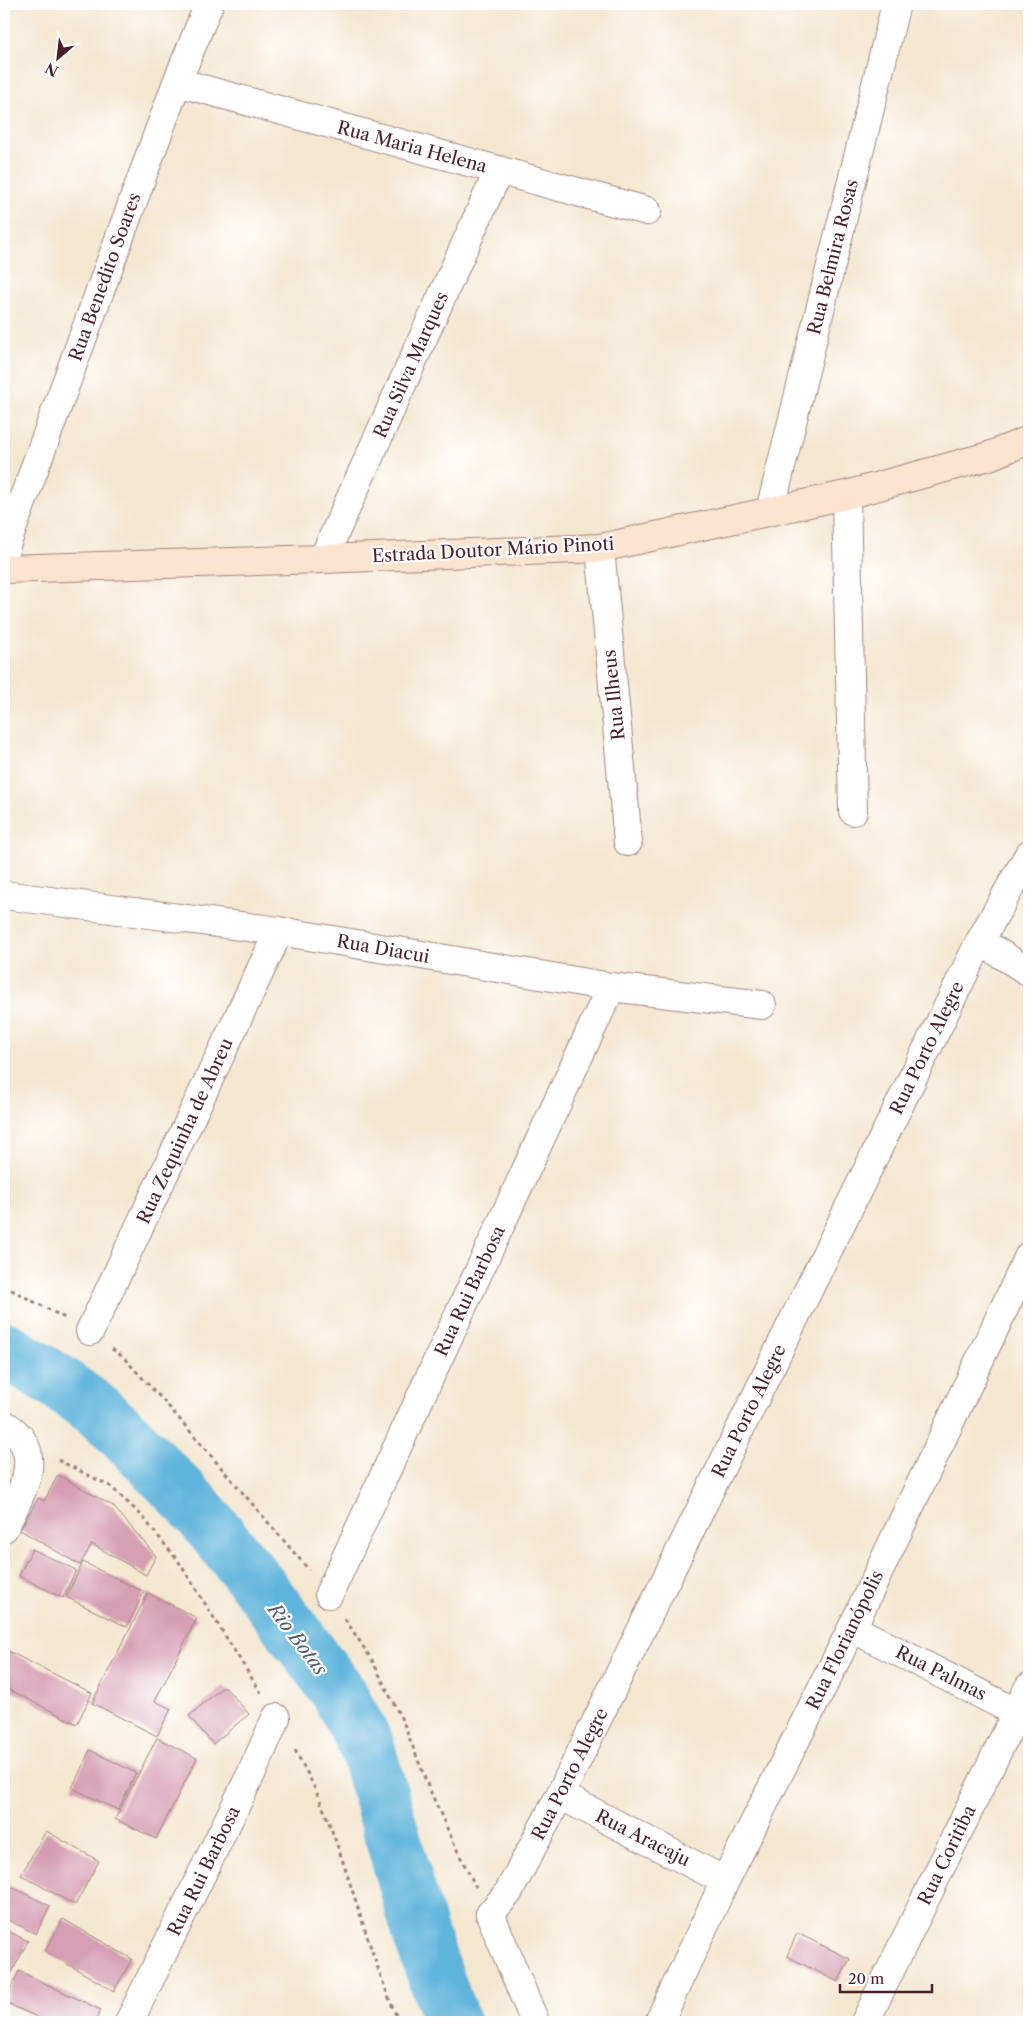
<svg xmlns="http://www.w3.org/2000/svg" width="1033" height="2026" viewBox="0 0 1033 2026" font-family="'Libre Caslon Text',serif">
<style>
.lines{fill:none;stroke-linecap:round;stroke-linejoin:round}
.river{stroke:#5fb4db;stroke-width:56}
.building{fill:#d59eb2}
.street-casing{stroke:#9f837e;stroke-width:30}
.secondary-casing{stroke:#9f837e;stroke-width:30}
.path{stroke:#9f837e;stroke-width:3;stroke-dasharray:4 4;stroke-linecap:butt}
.street{stroke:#fff;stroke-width:28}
.secondary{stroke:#fde4d0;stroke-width:28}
.labels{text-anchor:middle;stroke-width:4.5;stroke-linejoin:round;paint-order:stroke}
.street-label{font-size:18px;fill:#4a1f2b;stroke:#fff}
.water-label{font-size:19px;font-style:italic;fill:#525b71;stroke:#fff}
</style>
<rect width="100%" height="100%" fill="#fff"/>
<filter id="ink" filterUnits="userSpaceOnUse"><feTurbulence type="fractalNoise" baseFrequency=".02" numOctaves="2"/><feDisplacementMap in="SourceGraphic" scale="10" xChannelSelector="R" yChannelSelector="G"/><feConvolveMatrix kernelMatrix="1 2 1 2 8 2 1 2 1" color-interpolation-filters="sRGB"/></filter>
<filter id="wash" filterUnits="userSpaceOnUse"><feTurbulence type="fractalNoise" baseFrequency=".0096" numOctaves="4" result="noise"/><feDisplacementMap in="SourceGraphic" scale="20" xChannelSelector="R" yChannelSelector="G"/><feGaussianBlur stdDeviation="1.12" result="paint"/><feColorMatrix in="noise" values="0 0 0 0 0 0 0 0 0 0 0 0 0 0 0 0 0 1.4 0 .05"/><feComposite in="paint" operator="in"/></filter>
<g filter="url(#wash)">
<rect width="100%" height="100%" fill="#f4e7d0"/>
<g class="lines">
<path class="river" d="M4,1349L55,1380L94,1408L125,1435L196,1508L250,1574L335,1687L366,1744L421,1936L452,2022"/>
</g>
<g id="blocks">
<path class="building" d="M58,1475L113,1506L156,1556L146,1575L92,1544L80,1565L20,1530L38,1498L44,1501Z
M32,1549L76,1570L63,1598L19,1576Z
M83,1562L144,1592L127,1627L66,1597Z
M148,1593L197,1618L155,1701L171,1709L157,1736L92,1703Z
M4,1649L92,1693L77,1724L4,1687Z
M224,1686L249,1714L213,1744L189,1716Z
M157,1738L197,1758L156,1839L115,1819Z
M90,1750L136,1773L118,1810L72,1788Z
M46,1831L99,1861L75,1905L21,1875Z
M6,1884L50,1906L36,1934L4,1918V1888Z
M63,1919L132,1959L114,1991L45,1951Z
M4,1929L28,1941L4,1988Z
M797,1933L850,1959L838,1982L787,1956Z
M19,1971L101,2010L95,2022H48L4,2002Z"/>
</g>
</g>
<g filter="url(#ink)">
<use href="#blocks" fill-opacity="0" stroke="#9f837e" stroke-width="1"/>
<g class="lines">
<g class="street-casing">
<path id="street" d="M177,82L647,211
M846,495L853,811
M770,511L896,4
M600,548L628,842
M4,551L177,82L209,4
M323,559L499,170
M4,895L279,931L611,987L762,1005
M980,941L1029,972
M90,1331L279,931
M4,1424C49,1451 21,1493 4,1528
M329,1594L611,987
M852,1628L1029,1719
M560,1795L725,1881
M129,2022L253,1770L276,1718
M535,2022L490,1914L508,1893L560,1795L980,941L1029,854
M659,2022L725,1881L852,1628L1029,1256
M865,2022L1029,1687"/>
</g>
<g class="secondary-casing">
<path id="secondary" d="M4,569L323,559L600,548L846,495L989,456L1029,440"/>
</g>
<path class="path" d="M4,1286L65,1318
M112,1349L123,1357L170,1408L309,1570
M58,1460L110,1486L141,1515L179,1562L261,1693
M345,1619L372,1660L404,1724L428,1786L458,1852L476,1887
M295,1750C302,1764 310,1777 316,1791C349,1866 366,1947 399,2022"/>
<use href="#street" class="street"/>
<use href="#secondary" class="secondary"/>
</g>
</g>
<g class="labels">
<g class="street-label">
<text transform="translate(412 147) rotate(15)" y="6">Rua Maria Helena</text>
<text transform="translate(833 257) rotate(-76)" y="6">Rua Belmira Rosas</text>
<text transform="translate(105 277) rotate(-70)" y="6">Rua Benedito Soares</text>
<text transform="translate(411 365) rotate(-66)" y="6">Rua Silva Marques</text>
<text transform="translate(493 550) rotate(-3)" y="6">Estrada Doutor Mário Pinoti</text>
<text transform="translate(614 695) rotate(-96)" y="6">Rua Ilheus</text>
<text transform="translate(383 949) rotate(10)" y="6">Rua Diacui</text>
<text transform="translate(927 1048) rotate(-64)" y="6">Rua Porto Alegre</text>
<text transform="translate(185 1131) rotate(-65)" y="6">Rua Zequinha de Abreu</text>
<text transform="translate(470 1291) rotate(-65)" y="6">Rua Rui Barbosa</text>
<text transform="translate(749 1411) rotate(-64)" y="6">Rua Porto Alegre</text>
<text transform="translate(845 1640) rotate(-64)" y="6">Rua Florianópolis</text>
<text transform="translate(941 1673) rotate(27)" y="6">Rua Palmas</text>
<text transform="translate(570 1774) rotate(-63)" y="6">Rua Porto Alegre</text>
<text transform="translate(643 1838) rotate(27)" y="6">Rua Aracaju</text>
<text transform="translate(947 1855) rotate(-64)" y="6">Rua Coritiba</text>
<text transform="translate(204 1871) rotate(-64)" y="6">Rua Rui Barbosa</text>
</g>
<g class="water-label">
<text transform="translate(298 1639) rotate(53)" y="7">Rio Botas</text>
</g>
</g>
<rect width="1033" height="2026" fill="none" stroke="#fff" stroke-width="20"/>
<g transform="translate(58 58) rotate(208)" stroke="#ffffff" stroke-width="4" paint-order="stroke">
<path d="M0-4L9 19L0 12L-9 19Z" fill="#4a1f2b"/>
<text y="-8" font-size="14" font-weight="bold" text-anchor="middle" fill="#4a1f2b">N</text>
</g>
<path d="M840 1984v8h92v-8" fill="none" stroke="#4a1f2b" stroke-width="2.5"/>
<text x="848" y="1984" font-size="15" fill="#4a1f2b" stroke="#ffffff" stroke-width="4" paint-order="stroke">20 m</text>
</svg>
